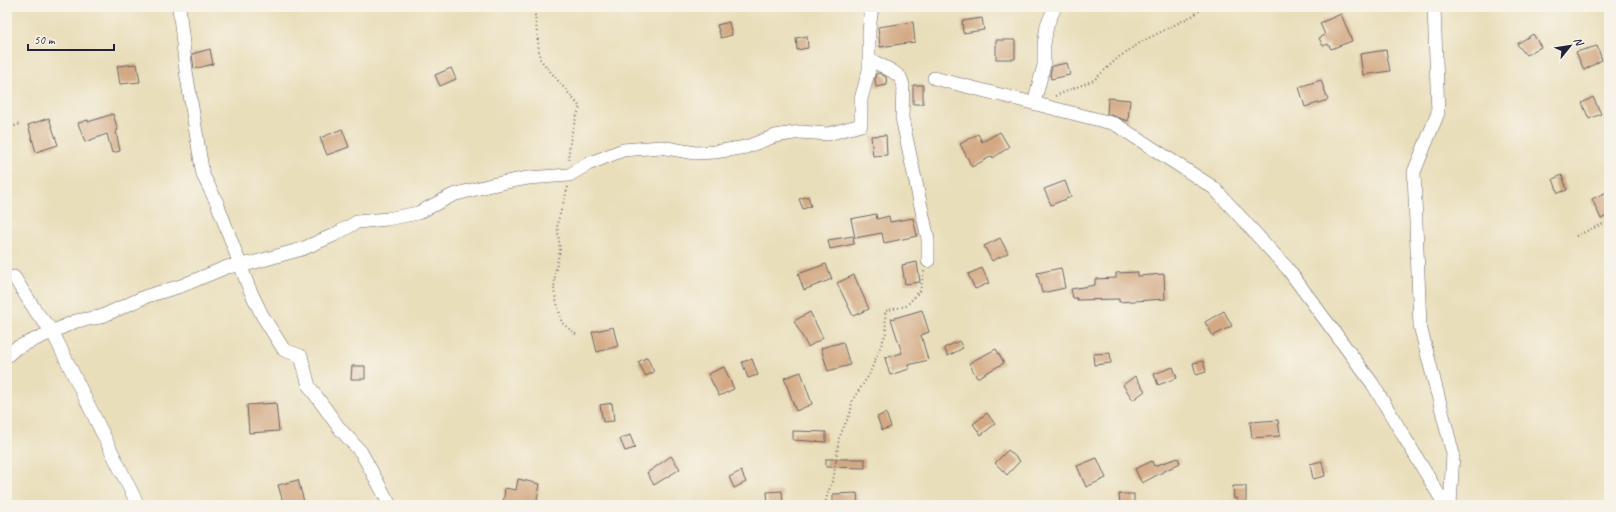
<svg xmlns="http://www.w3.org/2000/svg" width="1616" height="512" viewBox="0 0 1616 512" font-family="Caveat,sans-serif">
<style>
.building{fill:#d3a983}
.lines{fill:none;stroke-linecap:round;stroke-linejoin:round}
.minor-casing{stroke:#686467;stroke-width:14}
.path{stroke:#686467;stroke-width:2;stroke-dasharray:1 3;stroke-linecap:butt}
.minor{stroke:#fff;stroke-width:13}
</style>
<rect width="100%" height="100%" fill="#f7f3e8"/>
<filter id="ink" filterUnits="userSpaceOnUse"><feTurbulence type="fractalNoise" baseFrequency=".025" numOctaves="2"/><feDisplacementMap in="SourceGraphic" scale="8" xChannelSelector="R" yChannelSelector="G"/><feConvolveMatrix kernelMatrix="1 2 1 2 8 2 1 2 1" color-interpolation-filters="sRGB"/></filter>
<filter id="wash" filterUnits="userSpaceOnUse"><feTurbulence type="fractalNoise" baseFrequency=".012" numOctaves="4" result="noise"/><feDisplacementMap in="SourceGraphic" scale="16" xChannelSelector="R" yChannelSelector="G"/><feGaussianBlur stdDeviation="0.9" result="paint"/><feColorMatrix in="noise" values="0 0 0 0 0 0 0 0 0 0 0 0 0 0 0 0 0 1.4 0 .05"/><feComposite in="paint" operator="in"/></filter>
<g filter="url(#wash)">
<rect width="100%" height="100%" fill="#e9deba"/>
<g id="blocks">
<!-- building -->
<path class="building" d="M1341,14L1352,41L1331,49L1328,44L1323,46L1319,38L1325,35L1320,23Z
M982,18L984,30L963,33L962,21Z
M729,22L732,35L721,38L717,25Z
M913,22L915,42L880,47L878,27Z
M1533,34L1541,47L1526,55L1517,44Z
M807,36L808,48L797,50L796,38Z
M996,40H1015V59H996Z
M1597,46L1602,60L1584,70L1576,52Z
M210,49L213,64L194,69L192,54Z
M1386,50L1390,71L1363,75L1360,54Z
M1067,63L1070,75L1051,79L1050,74L1052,66Z
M137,64L140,82L120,84L117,66Z
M451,68L456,79L440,86L435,75Z
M879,73L886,77L887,85L876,87L875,80L876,74Z
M1321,80L1328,100L1305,107L1299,87Z
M913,85H923V104H913Z
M1593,97L1601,114L1589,119L1582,103Z
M1108,98L1130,100L1128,121L1107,114Z
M113,114L118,130L116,131L120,151L112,153L107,134L85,142L78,123L88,120V122Z
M49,118L58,145L36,152L28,125Z
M342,129L349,147L327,155L320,138Z
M1000,132L1009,147L993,158L992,156L972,167L960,144L978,134L982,142Z
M886,135L887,155L873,156L871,136Z
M1562,175L1567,190L1558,193L1553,179Z
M1065,181L1071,197L1051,205L1044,189Z
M1607,192L1609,198V215L1601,219L1592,199Z
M808,196L811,206L803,209L799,199Z
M876,214L877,219L889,216L890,222L913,218L917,236L884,243L882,233L855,238L851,219Z
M853,236L854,244L830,249L828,240Z
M1000,238L1008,253L992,261L984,246Z
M917,262L920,282L905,284L902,265Z
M826,264L832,279L804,290L798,274Z
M982,268L989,283L975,289L968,274Z
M1061,268L1065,288L1042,293L1037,273Z
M1138,272V276L1164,274L1165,299L1119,302V299L1077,300V298H1073L1071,289L1095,285V279L1116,278V273Z
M854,275L869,309L853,316L837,283Z
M922,310L929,332L921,335L928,360L908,365L909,369L890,375L885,358L902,353L891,319Z
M1224,311L1232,326L1213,336L1205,322Z
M810,312L823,338L808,347L794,321Z
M613,327L618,346L597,352L592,332Z
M959,341L963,348L948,356L944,348Z
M843,342L850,365L828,371L821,348Z
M996,349L1004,363L977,378L969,363Z
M1110,353L1111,363L1094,365L1093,354Z
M647,357L654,372L646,376L638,362Z
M752,359L758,375L748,378L742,362Z
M1203,361L1206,372L1196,375L1193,363Z
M352,366H365V379H351Z
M724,367L734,389L719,396L708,374Z
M1173,367L1177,378L1158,385L1154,374Z
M801,372L812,404L796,411L784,378Z
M1135,376L1145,391L1133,400L1123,385Z
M276,403L279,431L249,433L247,405Z
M612,403L614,421L603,422L600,405Z
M886,413L891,427L882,430L877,417Z
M987,413L995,424L981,435L973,424Z
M1278,420L1280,436L1252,438L1250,422Z
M793,431L826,432V442L793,440Z
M630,435L635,448L625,451L620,439Z
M1008,450L1020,461L1007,475L995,463Z
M671,456L680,469L654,485L647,473Z
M1097,458L1106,478L1086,487L1077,466Z
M1178,458L1180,463L1142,483L1135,469L1152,461L1154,466Z
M826,459H865V468L826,467Z
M1322,461L1325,476L1313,479L1310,464Z
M741,471L746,482L734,488L729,477Z
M518,479L540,484L536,505H503L505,488L516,490Z
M298,480L305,505H284L278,485Z
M1233,486H1246V505H1237V498L1234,499Z
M782,491L783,505H768L767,492Z
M857,493L858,505H833V494Z
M1119,494H1134V505H1120Z"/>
</g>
</g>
<g filter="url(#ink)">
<use href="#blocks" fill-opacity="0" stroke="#686467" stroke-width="1"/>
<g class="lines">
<!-- minor casing -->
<g class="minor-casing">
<path id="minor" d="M179,7L186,71L203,175L217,203L249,288L262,315L284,350L301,356L309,386L340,429L361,452L390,505
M1434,7L1438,113L1414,172L1420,326L1453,454L1450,505
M869,59L892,71L900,77L903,85L902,118L928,239V261
M934,78L1115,124L1214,188L1287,268L1372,383L1445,505
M1035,99L1044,65V45L1047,25L1055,7
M14,277L37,313L52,331L138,505
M7,356L16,348L76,321L100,317L147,296L181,286L227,267L252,263L302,249L334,235L357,222L387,219L418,213L453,195L491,185L528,178L569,175L588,164L623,150L661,147L695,153L715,152L746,147L775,136L800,132L828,134L861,125V99L869,70V30L872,7
M7,504V505"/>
</g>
<!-- path -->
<path class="path" d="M534,7L540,59L580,107C573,126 568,142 569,162
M854,7L859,11
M1055,96L1094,80L1119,57L1141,42L1194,15L1202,9V7
M7,129L20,124
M568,187L557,224L560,250L555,273L554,291L562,323L578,336
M1576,236L1609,221
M825,505L827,496L834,476L839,438L851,411L852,401L869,375L886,333L885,311L906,306L920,291L924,271"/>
<!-- minor -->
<use href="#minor" class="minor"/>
</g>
</g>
<!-- margin -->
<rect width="1616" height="512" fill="none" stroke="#f7f3e8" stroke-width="24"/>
<!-- north arrow -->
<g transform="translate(1570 46) rotate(60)" stroke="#f7f3e8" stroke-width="3" paint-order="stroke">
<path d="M0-3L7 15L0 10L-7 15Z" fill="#22223b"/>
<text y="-6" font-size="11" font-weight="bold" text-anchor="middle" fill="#22223b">N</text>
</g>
<!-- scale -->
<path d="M28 44v6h86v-6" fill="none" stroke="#22223b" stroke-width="2"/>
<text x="34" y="44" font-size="12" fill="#22223b" stroke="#f7f3e8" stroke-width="3" paint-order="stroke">50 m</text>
</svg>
